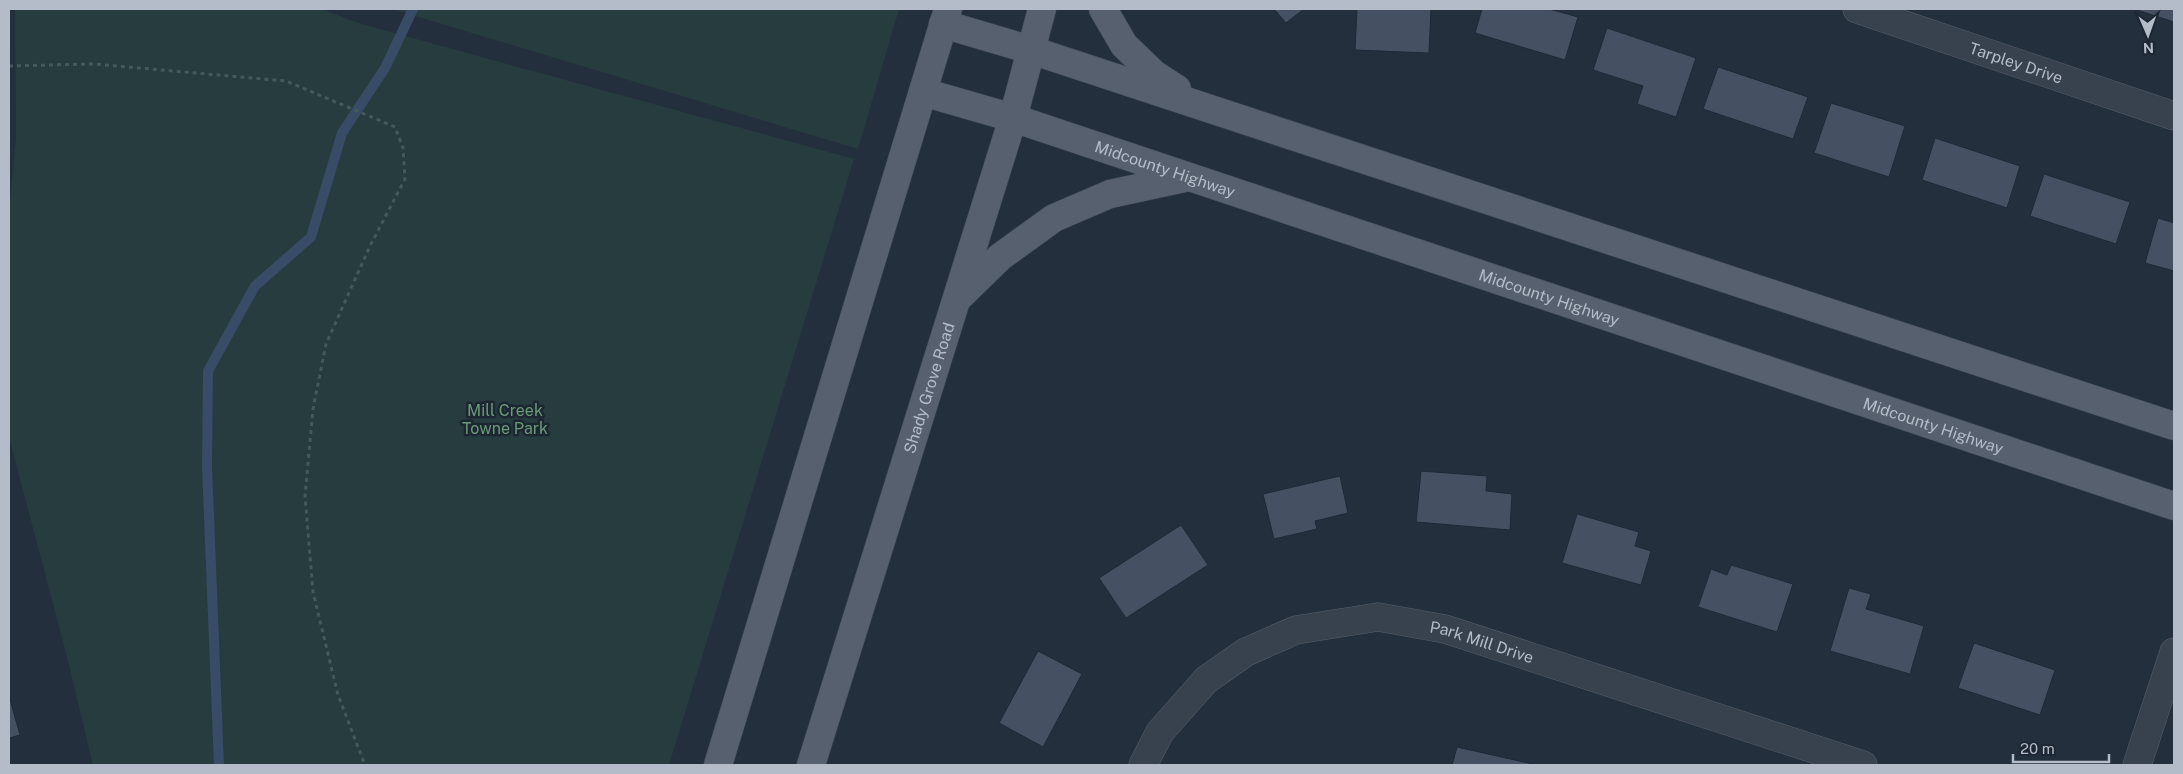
<svg xmlns="http://www.w3.org/2000/svg" width="2183" height="774" viewBox="0 0 2183 774" font-family="'Public Sans',sans-serif">
<style>
.green{fill:#263c3f}
.lines{fill:none;stroke-linecap:round;stroke-linejoin:round}
.stream{stroke:#394c67;stroke-width:10}
.building{fill:#455162;stroke:#1f2835}
.street-casing{stroke:#565f6c;stroke-width:29}
.primary-casing{stroke:#414a57;stroke-width:29}
.path{stroke:#44595c;stroke-width:3;stroke-dasharray:4 4;stroke-linecap:butt}
.street{stroke:#38414e;stroke-width:28}
.primary{stroke:#56606e;stroke-width:28}
.labels{text-anchor:middle;stroke-width:5;stroke-linejoin:round;paint-order:stroke}
.street-label{font-size:16px;fill:#b4bcc9;stroke:#1d2633}
.park-label{font-size:16px;fill:#6b9a76;stroke:#1d2633}
</style>
<rect width="100%" height="100%" fill="#242f3e"/>
<!-- green -->
<path class="green" d="M15,9H322L358,23L854,159L669,765H93L67,657L9,437V211L16,138Z
M392,9H899L858,149Z"/>
<g class="lines">
<!-- stream -->
<path class="stream" d="M219,765L207,467L208,371L255,286L311,237L342,133L385,68L413,9"/>
</g>
<!-- building -->
<path class="building" d="M1274,9H1304L1286,23Z
M1357,9H1431L1429,53L1355,50Z
M1482,9H1549L1578,17L1565,60L1475,33Z
M2134,9H2174V22Z
M1607,28L1696,58L1676,117L1637,104L1643,86L1593,70Z
M1718,67L1808,97L1793,139L1703,109Z
M1831,103L1905,126L1889,177L1814,153Z
M1935,138L2020,166L2007,208L1922,180Z
M2044,174L2130,202L2116,244L2030,216Z
M2158,218L2174,223V271L2145,263Z
M1421,471L1487,476L1486,491L1512,494L1510,530L1416,522Z
M1340,476L1348,513L1315,521L1317,529L1274,539L1263,494Z
M1577,514L1639,532L1635,546L1651,551L1641,585L1562,563Z
M1181,525L1208,565L1126,618L1099,578Z
M1731,565L1793,584L1777,632L1698,607L1711,569L1727,575Z
M1849,588L1871,594L1866,609L1924,626L1910,674L1830,651Z
M1974,643L2055,670L2040,715L1958,688Z
M1038,651L1082,674L1043,747L999,723Z
M9,696L20,735L9,738Z
M1457,747L1537,765H1452Z"/>
<g class="lines">
<!-- street casing -->
<g class="street-casing">
<g id="street">
<path id="s1" d="M1857,9L2174,116"/>
<path id="s2" d="M1143,765L1160,732L1206,680L1246,652L1296,630L1378,617L1445,629L1863,765"/>
<path d="M2137,765L2174,652"/>
</g>
</g>
<!-- primary casing -->
<g class="primary-casing">
<g id="primary">
<path d="M1103,9L1124,45L1154,74L1177,89"/>
<path d="M943,24L1031,50L2174,426"/>
<path id="s3" d="M923,92L1013,118L2174,506"/>
<path d="M958,298L1000,257L1054,218L1110,194L1189,177"/>
<path d="M718,765L948,9"/>
<path id="s4" d="M811,765L1013,118L1042,9"/>
</g>
</g>
<!-- path -->
<path class="path" d="M9,66L94,64L286,81L395,127L403,148L405,179L370,246L326,344L313,409L305,496L313,592L338,695L365,765"/>
<!-- street -->
<use href="#street" class="street"/>
<!-- primary -->
<use href="#primary" class="primary"/>
</g>
<g class="labels">
<!-- street labels -->
<g class="street-label">
<text dy="6" stroke="none"><textPath href="#s1" startOffset="168">Tarpley Drive</textPath></text>
<text dy="6" stroke="none"><textPath href="#s3" startOffset="254">Midcounty Highway</textPath></text>
<text dy="6" stroke="none"><textPath href="#s3" startOffset="659">Midcounty Highway</textPath></text>
<text dy="6" stroke="none"><textPath href="#s4" startOffset="395">Shady Grove Road</textPath></text>
<text dy="6" stroke="none"><textPath href="#s3" startOffset="1064">Midcounty Highway</textPath></text>
<text dy="6" stroke="none"><textPath href="#s2" startOffset="400">Park Mill Drive</textPath></text>
</g>
<!-- park labels -->
<g class="park-label">
<text x="505" y="416">Mill Creek<tspan x="505" dy="18">Towne Park</tspan></text>
</g>
</g>
<!-- border -->
<rect width="2183" height="774" fill="none" stroke="#b4bcc9" stroke-width="20"/>
<!-- north arrow -->
<g transform="translate(2148 35) rotate(178)" stroke="#1d2633" stroke-width="4" paint-order="stroke">
<path d="M0-4L9 19L0 12L-9 19Z" fill="#b4bcc9"/>
<text y="-8" font-size="14" font-weight="bold" text-anchor="middle" fill="#b4bcc9">N</text>
</g>
<!-- scale -->
<path d="M2013 754v8h96v-8" fill="none" stroke="#b4bcc9" stroke-width="2.5"/>
<text x="2020" y="754" font-size="15" fill="#b4bcc9" stroke="#1d2633" stroke-width="4" paint-order="stroke">20 m</text>
</svg>
